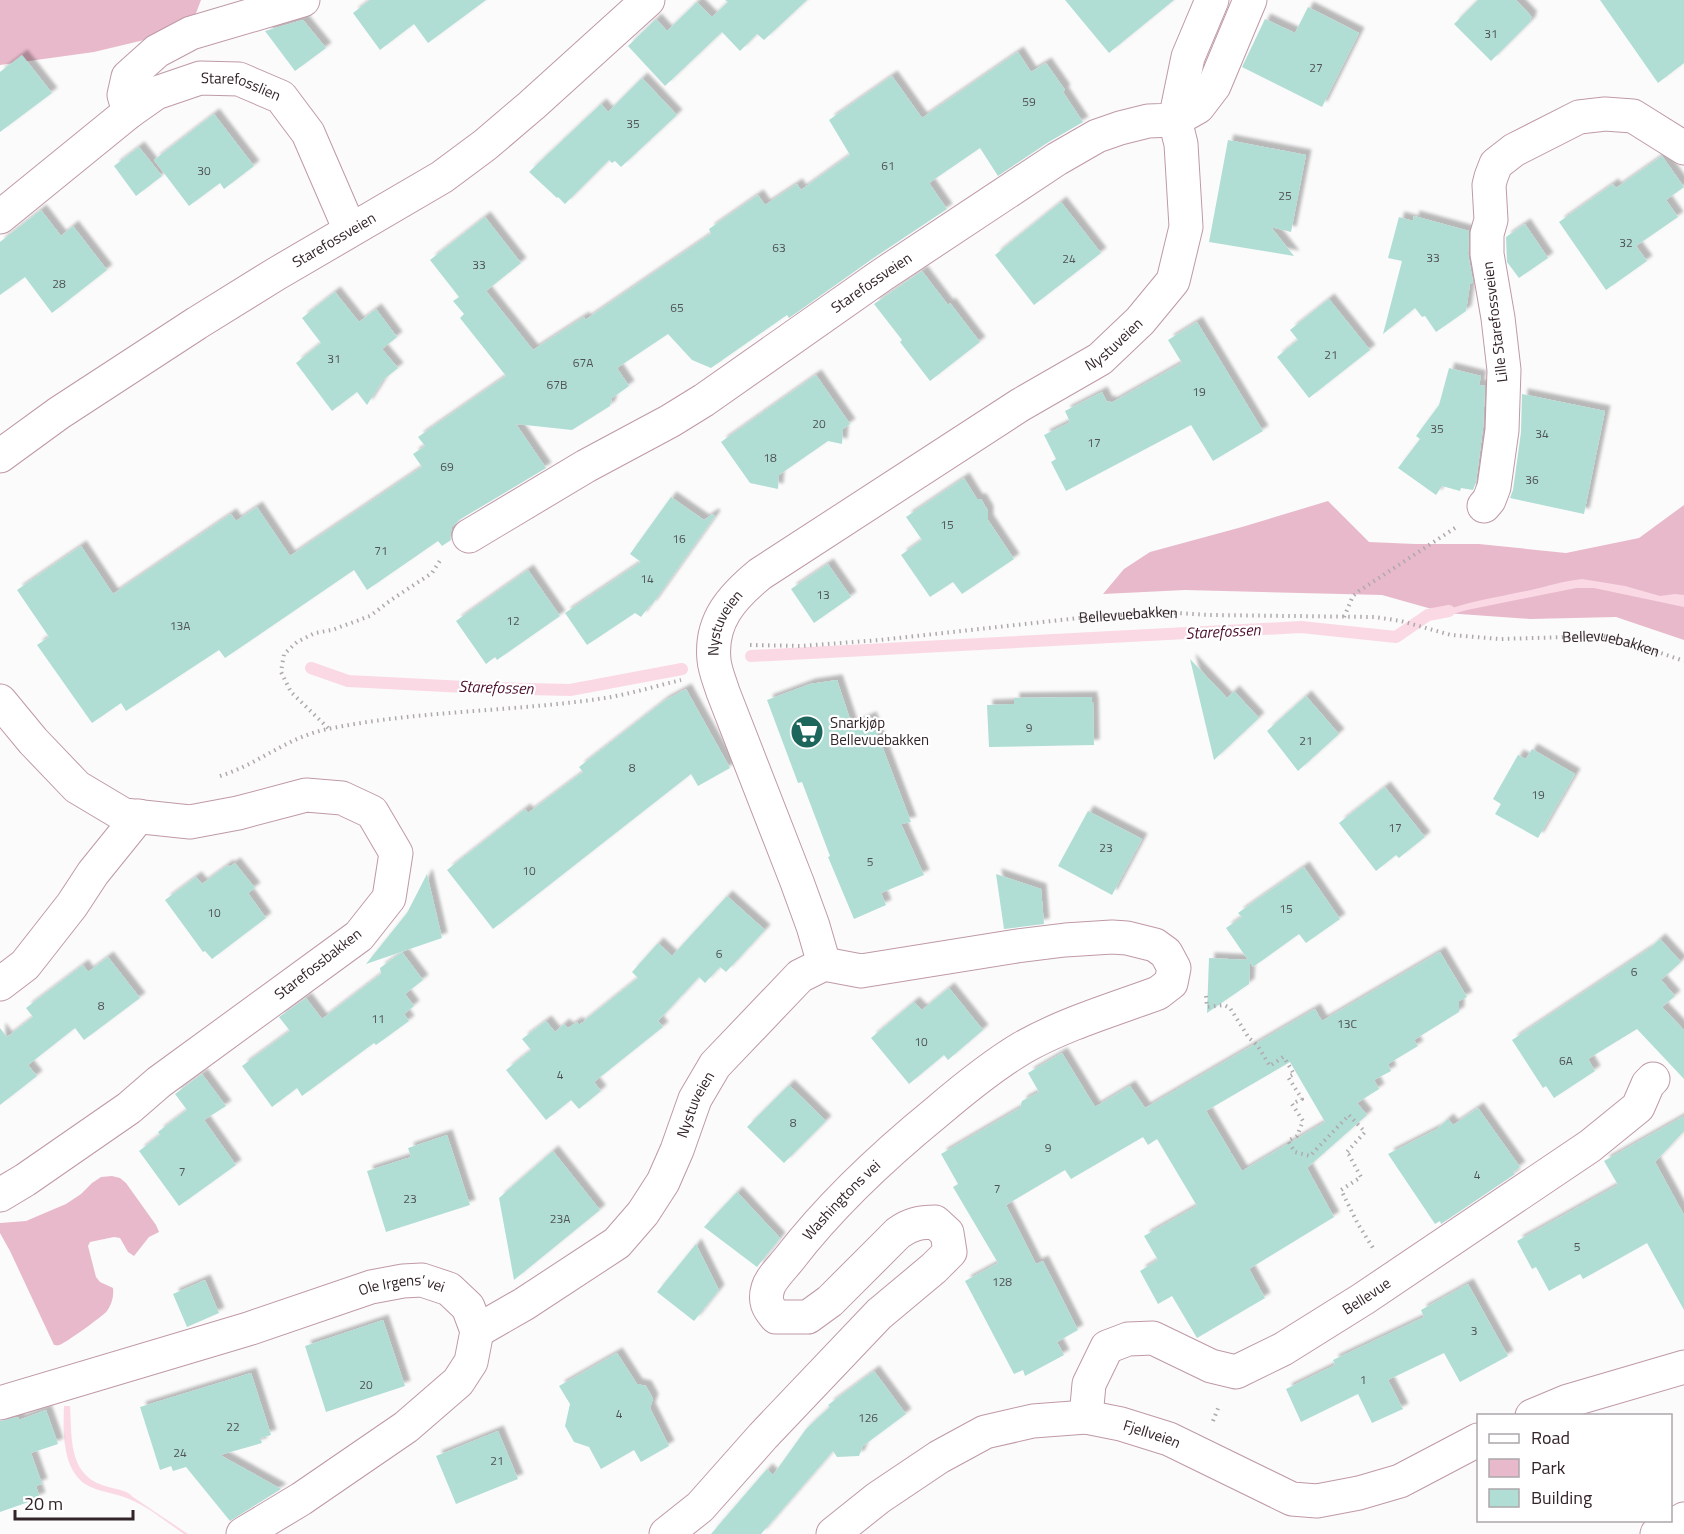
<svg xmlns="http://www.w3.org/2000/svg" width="1684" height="1534" viewBox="0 0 1684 1534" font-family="'Titillium Web',sans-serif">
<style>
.green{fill:#e8b9ca}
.water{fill:#fad9e5}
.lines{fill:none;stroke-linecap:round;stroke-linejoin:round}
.stream{stroke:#fad9e5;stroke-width:12}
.building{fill:#b0ded5;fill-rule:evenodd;filter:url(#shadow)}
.minor-casing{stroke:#bf99a7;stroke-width:35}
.path{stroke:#afa9ab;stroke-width:4;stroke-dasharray:1.5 4.5;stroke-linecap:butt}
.minor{stroke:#fff;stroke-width:33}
.labels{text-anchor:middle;stroke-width:4.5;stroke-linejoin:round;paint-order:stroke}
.number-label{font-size:12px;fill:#525255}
.street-label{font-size:15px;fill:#33242a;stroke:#fff}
.poi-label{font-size:15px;fill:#33242a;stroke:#fff;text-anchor:start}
.water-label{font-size:16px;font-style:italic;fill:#4d112f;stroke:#fff}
</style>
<defs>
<filter id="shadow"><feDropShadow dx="5.5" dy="-5.5" stdDeviation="1.5" flood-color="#0004"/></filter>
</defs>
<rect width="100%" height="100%" fill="#fbfbfb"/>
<!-- green -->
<path class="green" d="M0,0H201L190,29L94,52L0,65Z
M1328,501L1369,542L1415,544H1479L1566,553L1639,538L1684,505V640L1616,617L1530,619L1446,613L1382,595L1185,590L1103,594L1124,569L1150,552L1242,527Z
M112,1176L120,1178L126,1183L156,1225L159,1232L149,1237L134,1256L128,1252L120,1238L114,1237L90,1242L88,1246L96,1277L100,1282L113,1288C114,1296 112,1304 107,1311C103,1316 63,1345 59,1345C57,1346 55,1345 54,1345L10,1251L0,1233V1223L26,1221L66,1204L81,1194L92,1183L101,1177Z"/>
<!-- water -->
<path class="water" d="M1582,579L1625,586L1660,596L1675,594L1684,595V607L1594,588H1576L1467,610L1438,618L1434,614C1466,602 1499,597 1531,590C1548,586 1564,581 1582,579Z
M64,1406H70C72,1436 68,1473 102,1485C112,1489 126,1489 133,1497L188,1534H184C166,1522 149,1507 129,1499C116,1493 98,1492 85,1484C62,1468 63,1431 64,1406Z"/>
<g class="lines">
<!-- stream -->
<path class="stream" d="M751,656L1301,627L1396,637L1428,615L1449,611
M311,668L348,681L484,688L570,690L682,669"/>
</g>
<!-- building -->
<path class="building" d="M370,0H486L428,43L414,24L380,50L353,13Z
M725,0H807L764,40L757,34L740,51L722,32L665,86L628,46L656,19L667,31L697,2L712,17L728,2Z
M1065,0H1174L1109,53Z
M1478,0H1516L1532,17L1530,19L1531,21L1491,61L1454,24Z
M1600,0H1684V63L1658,83Z
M1308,7L1359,33L1322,107L1242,67L1265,19L1295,33Z
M303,20L326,48L295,71L265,31Z
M1018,52L1031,72L1046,63L1065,90L1063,92L1083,122L1047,143L998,176L980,148L929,183L947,209L872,259L789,318L787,315L711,368L692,360L668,334L617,368L629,386L612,398L610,406L572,430L516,424L546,468L459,520L452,527L450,536L451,540L442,546L438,541L367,590L354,570L225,658L219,650L126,711L121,703L92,723L37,645L49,637L17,590L81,546L113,594L231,514L236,521L257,507L290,556L422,467L413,454L425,446L418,437L506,376L460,318L464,314L453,301L459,297L430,260L485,217L521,263L486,291L533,350L584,317L585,320L711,234L709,229L758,195L765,205L797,184L801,190L850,155L829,120L892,76L922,118Z
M22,55L52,93L0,132V72Z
M642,78L677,115L621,167L615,161L612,163L609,160L565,204L558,197L557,198L529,172L601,104L608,112Z
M214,114L254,166L224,189L220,183L189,206L154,160Z
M1228,140L1306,155L1291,232L1271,227L1294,256L1209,242Z
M139,147L162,176L136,196L114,166Z
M1662,156L1684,187L1666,200L1678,217L1636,246L1647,261L1606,290L1559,222L1613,184L1616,188Z
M1061,202L1101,253L1034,305L995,255Z
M41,210L61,236L73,226L107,270L52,313L25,277L0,295V242Z
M1414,216L1469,231L1468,254L1473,282L1470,284L1466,311L1436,332L1425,316L1422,317L1415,308L1383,334L1402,261L1388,258L1399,217L1413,221Z
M1525,224L1548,258L1519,278L1507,262L1506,237Z
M922,271L948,305L950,303L980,342L930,381L900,342L902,340L874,304Z
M335,292L359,322L376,309L397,337L382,349L398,368L383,380L367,405L357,392L332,411L296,363L321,343L302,318Z
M1329,299L1370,350L1309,398L1277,357L1298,340L1290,330Z
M1197,322L1263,431L1213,461L1191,425L1066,491L1051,462L1056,459L1044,435L1070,422L1065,411L1102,392L1107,402L1110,401L1111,403L1182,363L1168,340Z
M1449,368L1481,376L1479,385L1485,386L1483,428L1476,482L1473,490L1461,488L1460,491L1442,486L1436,495L1398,468L1420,439L1416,436L1439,405Z
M816,375L850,424L843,429L842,444L828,441L779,475L778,489L750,483L721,442Z
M1522,394L1605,411L1584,514L1510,498L1513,490L1521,432Z
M964,478L977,499H981L988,511V520L1014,559L962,594L953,582L930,597L901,555L922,540L906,517Z
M671,497L704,520L713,514L715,516L651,606L650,605L641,617L635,613L587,645L565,613L641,562L630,554Z
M828,564L851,597L814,623L791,589Z
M528,570L560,616L497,660L495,657L486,664L456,621Z
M1190,659L1227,698L1234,691L1259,718L1214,760Z
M837,680L852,725L871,717L911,822L901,824L924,875L881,893L886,905L854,919L828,857L830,856L802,782L798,783L767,700L810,684Z
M686,689L730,768L698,786L691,774L493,929L447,870L525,809L528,813L583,772L579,767L664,701Z
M1306,696L1339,734L1298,771L1267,731Z
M1092,697V702H1093L1094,745L989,747L987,705L1014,704V698Z
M1532,749L1575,774L1538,838L1495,814L1501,804L1493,799L1518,755L1526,759Z
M1385,787L1425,837L1399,858L1396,855L1376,871L1339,823Z
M1088,811L1142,839L1112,895L1058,866Z
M235,863L255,888L248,893L266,918L212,959L205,951L203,952L165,900L196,877L202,884L228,865L229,867Z
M1304,867L1340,919L1306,943L1299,934L1253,967L1250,962L1249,984L1207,1013L1209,958L1248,960L1226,928L1242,917L1238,913Z
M427,874L442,938L366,964L407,913Z
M996,874L1041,889L1044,924L1004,929Z
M727,896L765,930L726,972L720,967L705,983L699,977L658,1021L663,1027L594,1082L601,1091L579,1109L571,1100L546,1120L506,1070L531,1050L522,1039L546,1021L555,1032L564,1024L568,1028L577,1022L579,1025L638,978L632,972L658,943L672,956Z
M1660,939L1681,962L1661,980L1675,996L1662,1007L1684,1030V1079L1637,1029L1588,1059L1595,1071L1554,1098L1546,1086L1543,1088L1512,1040L1649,949Z
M402,952L423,980L405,994L414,1006L404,1014L409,1021L376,1045L374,1043L302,1096L297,1088L272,1107L242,1066L290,1031L279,1017L306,998L322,1019L381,974L380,968Z
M1440,952L1467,997L1459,1001V1012L1414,1040L1418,1046L1388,1064L1391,1071L1374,1080L1379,1089L1357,1103L1367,1115L1307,1168L1334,1217L1249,1269L1265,1298L1197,1338L1172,1296L1158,1304L1140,1271L1158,1260L1144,1236L1197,1206L1157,1139L1148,1145L1143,1137L1071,1179L1065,1170L1006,1205L1036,1264L1043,1261L1078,1330L1057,1342L1064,1355L1025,1376L1023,1370L1014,1374L965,1281L998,1263L953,1187L958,1184L941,1154L1020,1108L1022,1101L1039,1092L1028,1073L1062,1053L1095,1107L1130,1086L1145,1108L1315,1009L1322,1021ZM1290,1062L1325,1122L1242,1171L1206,1111Z
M108,957L140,998L84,1040L75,1028L28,1065L37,1076L0,1105V1028L7,1037L33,1017L26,1008L83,965L88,972Z
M949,988L983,1030L948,1060L944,1055L909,1084L871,1038L914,1002L922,1010Z
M202,1074L226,1106L204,1120L236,1165L179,1206L139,1151L160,1135L158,1132L187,1110L175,1094Z
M789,1085L826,1121L784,1163L747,1127Z
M1478,1108L1520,1167L1513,1172L1515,1174L1441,1224L1440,1221L1435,1224L1388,1154L1437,1129L1448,1119L1453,1125Z
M1684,1116V1131L1655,1162L1684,1215V1310L1647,1243L1583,1279L1580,1274L1549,1291L1536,1267L1532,1269L1517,1241L1618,1185L1604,1161Z
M447,1135L470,1205L386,1232L367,1171L411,1157L408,1148Z
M553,1151L600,1210L514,1280L499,1198Z
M737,1192L780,1238L757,1267L704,1227Z
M696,1244L719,1290L694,1321L657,1292Z
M205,1280L219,1313L187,1327L173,1294Z
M1468,1284L1508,1356L1460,1382L1444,1353L1388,1380L1403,1409L1372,1423L1358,1394L1301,1422L1286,1389L1335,1365L1333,1360L1424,1317L1421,1310Z
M383,1320L405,1386L326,1412L305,1346Z
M617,1353L637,1384L646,1386L653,1399L650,1408L669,1446L641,1462L634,1450L601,1469L589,1447L574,1442L565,1426L570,1404L559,1386Z
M874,1371L906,1414L863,1446L859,1456L837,1457L833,1451L761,1534H711L767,1469L773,1475L806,1429L830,1407L828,1405Z
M251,1373L271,1435L260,1438L262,1443L220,1455L281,1489L230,1521L186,1467L173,1471L171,1466L160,1470L140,1407Z
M46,1410L58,1444L31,1453L42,1484L36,1486L40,1498L0,1512V1421L18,1417L19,1420Z
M498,1431L518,1479L456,1504L436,1456Z"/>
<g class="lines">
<!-- minor casing -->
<g class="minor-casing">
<g id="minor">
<path d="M129,112L124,95L128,77L157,51L191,33L303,0"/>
<path id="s2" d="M0,217L129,112L156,93L200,78L239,79L281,97L308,133L350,230"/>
<path id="s3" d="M0,456L59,413L197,323L276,274L442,177L485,145L532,105L648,0"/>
<path d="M1484,506L1489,500L1494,487L1502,430L1504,370L1498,318L1487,254V234L1491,220L1489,185L1491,177L1496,164L1514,150L1579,117L1605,114L1633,116L1684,148"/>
<path id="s4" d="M469,536L586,466L670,421L704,400L882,275L1057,159L1097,136L1120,128L1148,121L1175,120L1188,57L1212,0"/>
<path d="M0,701L33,741L77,787L124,815L190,822L238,813L306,795L342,798L372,812L396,853L389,898L359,936L159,1082L129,1108L25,1180L0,1195"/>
<path id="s5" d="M824,964L813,926L797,882L723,692C720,682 715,671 714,660C710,621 732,597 760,574L1020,405L1100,359L1140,321L1173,281L1186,227L1181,144L1175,120L1198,107L1214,86L1250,0"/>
<path d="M0,984L25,965L72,905L93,873L139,816"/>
<path id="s6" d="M477,1331L524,1304L617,1243L643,1213L663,1182L677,1150L695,1099L715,1065L800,976L824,964"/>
<path id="s7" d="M0,1403L248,1329L371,1287L403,1281L422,1280L449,1289L468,1307L477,1331L471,1362L458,1382L406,1427L301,1499L243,1534"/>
<path d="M1532,1416L1568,1401L1684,1367"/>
<path id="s8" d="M1086,1417L1089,1384L1107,1347L1128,1339L1153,1338L1211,1366L1236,1372L1283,1349L1363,1299L1590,1146L1638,1107L1648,1084L1653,1079"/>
<path id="s9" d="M666,1534L700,1507L763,1436L879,1314L934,1268L950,1252L947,1233L935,1222C921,1222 910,1224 898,1233L830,1301L808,1317H776C768,1308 764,1301 768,1288C771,1278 782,1268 789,1259C832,1203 884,1155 938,1111C965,1088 992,1066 1022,1048C1064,1024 1112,1010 1158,993L1171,983L1174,968L1166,953L1155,945L1127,938L1112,937L1065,940L1017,946L861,971L824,964"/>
<path id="s10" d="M833,1534L878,1498L939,1457L985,1432L1033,1421L1086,1417L1121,1424L1169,1439L1292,1499L1317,1501L1359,1493L1400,1481L1478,1440"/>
<path d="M1657,1534L1684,1519"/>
</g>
</g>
<!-- path -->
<g class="path">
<path d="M1344,617L1353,596L1359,591L1455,528"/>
<path id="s1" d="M750,645L801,646L880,640L1079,618L1159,612L1210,615L1375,617L1401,621L1451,635L1500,639L1603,636L1632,643L1684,661"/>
<path d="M328,728L291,692L281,672L284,654L297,642L315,633L332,630L370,616L391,600L432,573L441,559"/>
<path d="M220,776C259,764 287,737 328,729C419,710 513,712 605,698C630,694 656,686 681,680"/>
<path d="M1206,996L1207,1007L1224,1005L1230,1008L1249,1038L1257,1045L1270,1066L1283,1057L1285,1059L1294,1074L1288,1077L1302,1099L1292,1104L1303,1121L1297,1136L1288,1141L1295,1152L1310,1156L1349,1115L1365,1132L1346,1153L1349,1155L1361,1177L1341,1190L1358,1224L1373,1248"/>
<path d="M1213,1421L1219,1406"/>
</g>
<!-- minor -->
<use href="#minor" class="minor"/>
</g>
<!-- icons -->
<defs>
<g id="supermarket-disc" transform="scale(1.725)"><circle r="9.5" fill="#1d665c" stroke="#fff"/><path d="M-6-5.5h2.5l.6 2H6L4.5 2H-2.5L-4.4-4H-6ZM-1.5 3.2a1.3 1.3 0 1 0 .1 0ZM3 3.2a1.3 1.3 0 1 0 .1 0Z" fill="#fff"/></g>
</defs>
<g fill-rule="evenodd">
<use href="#supermarket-disc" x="807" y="732"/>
</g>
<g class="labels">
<!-- number labels -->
<g class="number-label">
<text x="1491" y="38">31</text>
<text x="1316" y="72">27</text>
<text x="1029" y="106">59</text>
<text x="633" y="128">35</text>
<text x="888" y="170">61</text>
<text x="204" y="175">30</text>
<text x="1285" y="200">25</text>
<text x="1626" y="247">32</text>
<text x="779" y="252">63</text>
<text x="1433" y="262">33</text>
<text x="1069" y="263">24</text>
<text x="479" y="269">33</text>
<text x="59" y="288">28</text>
<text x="677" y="312">65</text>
<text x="1331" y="359">21</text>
<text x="334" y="363">31</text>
<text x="583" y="367">67A</text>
<text x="557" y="389">67B</text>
<text x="1199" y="396">19</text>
<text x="819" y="428">20</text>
<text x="1437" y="433">35</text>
<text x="1542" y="438">34</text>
<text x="1094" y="447">17</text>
<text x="770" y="462">18</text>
<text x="447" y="471">69</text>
<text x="1532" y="484">36</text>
<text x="947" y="529">15</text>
<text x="679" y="543">16</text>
<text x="381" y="555">71</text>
<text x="647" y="583">14</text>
<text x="823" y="599">13</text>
<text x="513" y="625">12</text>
<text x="180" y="630">13A</text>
<text x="1029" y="732">9</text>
<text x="1306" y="745">21</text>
<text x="632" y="772">8</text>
<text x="1538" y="799">19</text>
<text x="1395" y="832">17</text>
<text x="1106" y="852">23</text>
<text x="870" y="866">5</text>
<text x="529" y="875">10</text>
<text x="1286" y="913">15</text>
<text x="214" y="917">10</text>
<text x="719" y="958">6</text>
<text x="1634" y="976">6</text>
<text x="101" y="1010">8</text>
<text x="378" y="1023">11</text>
<text x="1347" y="1028">13C</text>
<text x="921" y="1046">10</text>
<text x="1566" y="1065">6A</text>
<text x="560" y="1079">4</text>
<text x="793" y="1127">8</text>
<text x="1048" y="1152">9</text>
<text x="182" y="1176">7</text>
<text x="1477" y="1179">4</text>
<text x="997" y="1193">7</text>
<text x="410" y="1203">23</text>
<text x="560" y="1223">23A</text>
<text x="1577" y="1251">5</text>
<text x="1002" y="1286">128</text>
<text x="1474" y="1335">3</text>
<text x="1363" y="1384">1</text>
<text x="366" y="1389">20</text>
<text x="619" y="1418">4</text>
<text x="868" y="1422">126</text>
<text x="233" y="1431">22</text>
<text x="180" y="1457">24</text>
<text x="497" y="1465">21</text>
</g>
<!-- street labels -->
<g class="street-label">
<text dy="5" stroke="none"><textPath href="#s2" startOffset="288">Starefosslien</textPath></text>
<text dy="5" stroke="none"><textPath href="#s3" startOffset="398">Starefossveien</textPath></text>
<text dy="5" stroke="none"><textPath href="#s4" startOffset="476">Starefossveien</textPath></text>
<text transform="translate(1495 322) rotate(-97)" y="5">Lille Starefossveien</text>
<text dy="5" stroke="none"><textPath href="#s5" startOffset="848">Nystuveien</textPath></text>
<text dy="5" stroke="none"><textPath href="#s1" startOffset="380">Bellevuebakken</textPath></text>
<text dy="5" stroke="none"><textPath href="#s5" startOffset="363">Nystuveien</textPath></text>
<text dy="5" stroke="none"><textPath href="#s1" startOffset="866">Bellevuebakken</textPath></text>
<text transform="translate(318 964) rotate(-38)" y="5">Starefossbakken</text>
<text dy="5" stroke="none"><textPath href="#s6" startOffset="326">Nystuveien</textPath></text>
<text dy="5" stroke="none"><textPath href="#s9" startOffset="778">Washingtons vei</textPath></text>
<text dy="5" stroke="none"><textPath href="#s7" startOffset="420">Ole Irgens' vei</textPath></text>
<text dy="5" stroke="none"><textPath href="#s8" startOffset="363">Bellevue</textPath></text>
<text dy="5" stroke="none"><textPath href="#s10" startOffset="354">Fjellveien</textPath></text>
</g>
<!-- poi labels -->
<g class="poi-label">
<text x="830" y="728">Snarkjøp<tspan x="830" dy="17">Bellevuebakken</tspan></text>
</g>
<!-- water labels -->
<g class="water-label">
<text transform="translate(1223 631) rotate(-3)" y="6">Starefossen</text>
<text transform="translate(496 687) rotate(2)" y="6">Starefossen</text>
</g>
</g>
<!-- legend -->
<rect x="1477" y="1414" width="195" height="108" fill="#ffffff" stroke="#ada7aa" stroke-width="1.5"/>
<rect x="1489" y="1434" width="30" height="9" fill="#ffffff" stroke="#ada7aa" stroke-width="1.5"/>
<text x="1531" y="1444" font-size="18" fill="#33242a">Road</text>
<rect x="1489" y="1459" width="30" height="18" fill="#e8b9ca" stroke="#ada7aa" stroke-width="1.5"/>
<text x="1531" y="1474" font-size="18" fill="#33242a">Park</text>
<rect x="1489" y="1489" width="30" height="18" fill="#b0ded5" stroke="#ada7aa" stroke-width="1.5"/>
<text x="1531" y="1504" font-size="18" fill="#33242a">Building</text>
<!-- scale -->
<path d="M15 1510v9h118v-9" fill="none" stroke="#33242a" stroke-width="3"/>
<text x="24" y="1510" font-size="18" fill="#33242a" stroke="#ffffff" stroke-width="4.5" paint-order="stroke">20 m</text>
</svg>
